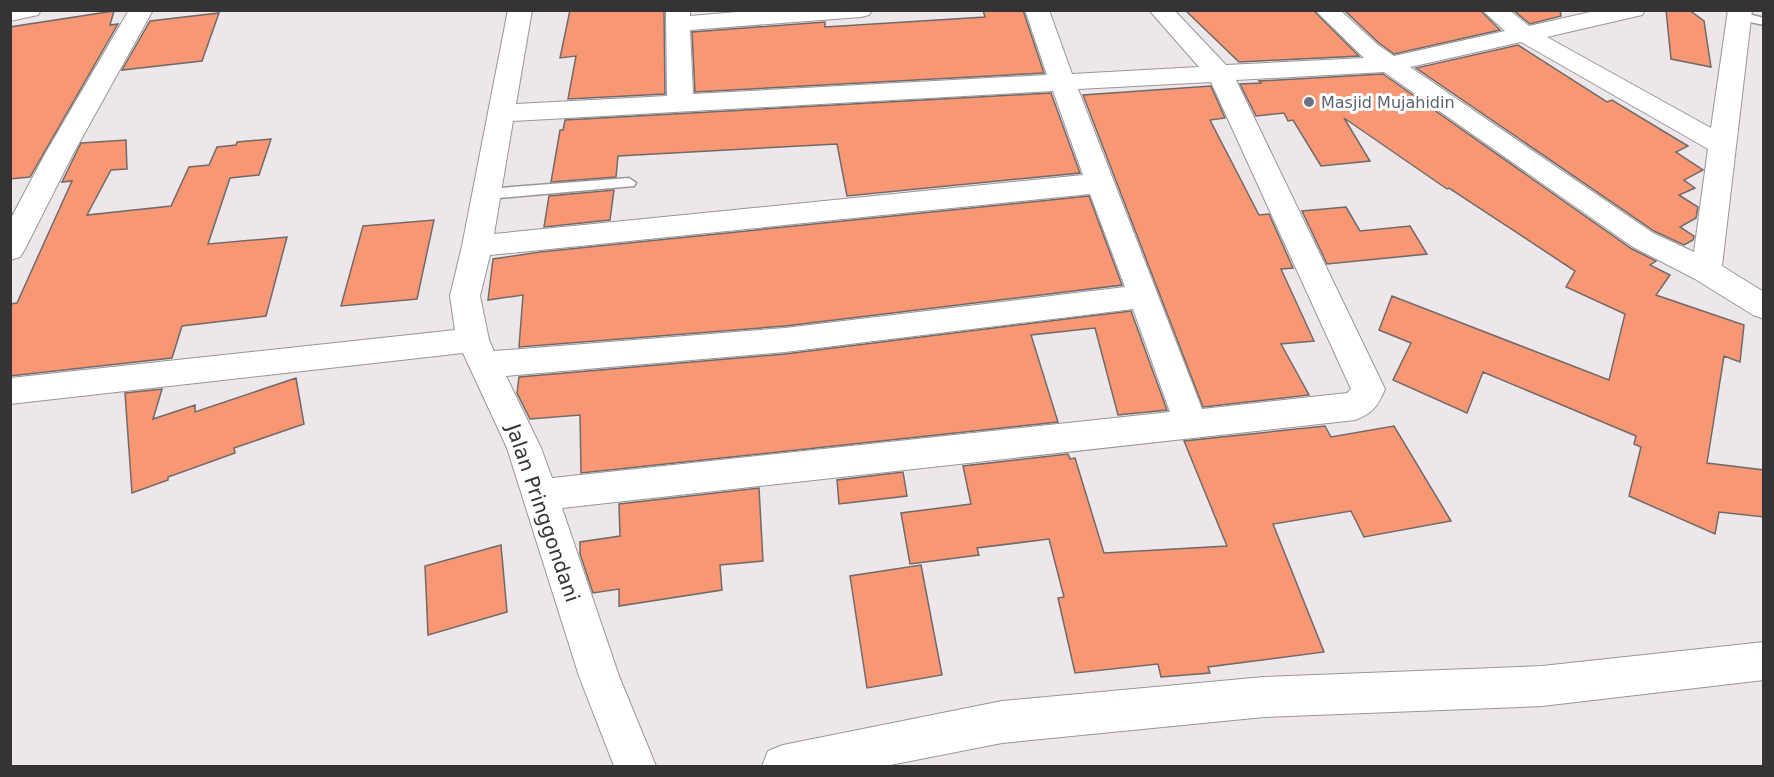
<svg xmlns="http://www.w3.org/2000/svg" width="1774" height="777" viewBox="0 0 1774 777" font-family="'DejaVu Sans',sans-serif">
<style>
.building{fill:#f79773;stroke:#716a68;stroke-width:1.5}
.lines{fill:none;stroke-linecap:round;stroke-linejoin:round}
.service-casing{stroke:#9a9599;stroke-width:3}
.minor-casing{stroke:#9a9599;stroke-width:2}
.service{fill:#fff;fill-rule:evenodd}
.minor{fill:#fff;fill-rule:evenodd}
.worship-dot{fill:#6b7280;stroke:#fff;stroke-width:2}
.labels{text-anchor:middle;stroke-width:6;stroke-linejoin:round;paint-order:stroke}
.far-worship-label{font-size:16px;fill:#5b616d;stroke:#fff;text-anchor:start}
.street-label{font-size:20px;fill:#353335;stroke:#fff}
</style>
<rect width="100%" height="100%" fill="#ede7ec"/>
<!-- building -->
<path class="building" d="M570,10H664L665,94L568,99L576,56L560,58Z
M983,10H1023L1044,73L695,92L692,32L825,22V27L985,17Z
M1185,10H1313L1359,56L1239,62Z
M1344,10H1480L1500,30L1394,54L1379,43Z
M1513,10H1560L1561,16L1530,24Z
M1666,10H1689L1704,21L1711,67L1671,59Z
M114,11L110,25L118,24L30,177L10,179V27Z
M219,13L202,61L122,70L150,21Z
M1518,45L1607,102L1612,100L1688,146L1676,152L1703,170L1684,180L1695,188L1679,195L1698,207L1696,218L1680,227L1694,236L1693,240L1684,245L1654,231L1416,68Z
M1383,74L1632,249L1656,261L1650,265L1670,275L1656,295L1744,325L1740,362L1724,356L1707,463L1764,470V517L1719,512L1715,534L1629,496L1641,447L1634,444L1636,436L1483,372L1467,413L1393,380L1411,343L1379,330L1392,296L1609,380L1625,314L1566,287L1575,271L1449,188L1447,189L1344,118L1370,161L1321,166L1293,120L1288,121L1284,113L1256,116L1240,84L1261,83L1259,81Z
M1211,86L1225,118L1210,120L1259,215L1269,214L1293,268L1281,269L1314,341L1281,344L1309,395L1203,407L1083,95Z
M1051,93L1080,173L847,196L837,144L618,156L616,177L551,182L560,130H563L565,120Z
M271,139L259,175L230,178L208,244L287,237L266,316L182,326L172,358L10,376V304L17,303L72,181L62,182L81,143L126,140L127,169L111,170L87,215L171,206L189,167L209,165L217,147L236,145L237,142Z
M614,190L610,220L544,227L549,196Z
M1089,196L1122,285L785,326L519,347L523,295L488,300L493,259L540,252Z
M1346,207L1360,231L1410,226L1427,254L1327,264L1302,211Z
M434,220L417,299L341,306L363,226Z
M1131,311L1167,410L1118,415L1095,328L1031,335L1058,422L581,473L580,415L530,419L517,393L519,377L785,354Z
M296,378L304,424L234,448L235,453L168,477V480L132,493L125,393L162,389L153,419L195,405V412Z
M1325,426L1331,437L1394,426L1451,521L1364,537L1351,511L1273,524L1324,652L1208,667L1210,673L1161,677L1158,664L1075,673L1058,598L1064,597L1049,539L977,548L979,555L910,564L901,513L971,504L963,466L1068,454L1070,459L1075,458L1104,553L1227,546L1184,441Z
M903,472L907,496L839,504L837,480Z
M759,488L763,561L720,565L722,590L619,606V589L593,593L580,554V542L620,536L619,504Z
M501,545L507,612L428,635L425,566Z
M921,565L942,675L867,688L850,576Z"/>
<g class="lines">
<!-- service casing -->
<g class="service-casing">
<path id="service" d="M1740,12L1764,18V25L1736,19L1734,16Z
M629,178L636,183L634,186L487,199L480,194L487,189Z"/>
</g>
<!-- minor casing -->
<g class="minor-casing">
<path id="minor" d="M10,10H41L38,15L10,21Z
M129,10H153L73,154L25,249L20,257L10,260V220L45,154Z
M508,10H532L516,104L667,96L666,10H690V16L761,10H872L869,15L861,17L690,30L693,94L1047,75L1025,10H1049L1072,74L1199,67L1149,10H1174L1226,65L1364,58L1315,10H1340L1378,45L1394,56L1505,31L1482,10H1509L1529,26L1599,10H1645L1642,15L1547,37L1711,128L1728,10H1752L1722,266L1764,292V319L1753,315L1695,279L1633,247L1384,72L1236,80L1385,389C1378,406 1372,414 1355,420L562,508L619,676L656,766H614L579,676L507,448L463,353L10,404V378L455,330L450,296L462,246ZM1521,42L1708,149L1694,252L1653,233L1410,67ZM1211,82L1351,389L1347,393L1202,409L1078,89ZM1053,91L1083,175L494,234L513,121ZM1090,194L1125,287L785,328L494,351L489,340L480,296L490,255ZM1133,309L1170,412L552,478L541,448L506,376L785,352Z
M1764,642V680L1542,706L1264,717L1002,743L885,766H762L768,751L783,745L1002,701L1264,677L1542,666Z"/>
</g>
<!-- service -->
<use href="#service" class="service"/>
<!-- minor -->
<use href="#minor" class="minor"/>
</g>
<!-- markers -->
<circle class="worship-dot" cx="1309" cy="102" r="6"/>
<g class="labels">
<!-- far-worship labels -->
<g class="far-worship-label">
<text x="1321" y="108">Masjid Mujahidin</text>
</g>
<!-- street labels -->
<g class="street-label">
<text transform="translate(543 513) rotate(71)" y="7">Jalan Pringgondani</text>
</g>
</g>
<!-- border -->
<rect width="1774" height="777" fill="none" stroke="#353335" stroke-width="24"/>
</svg>
